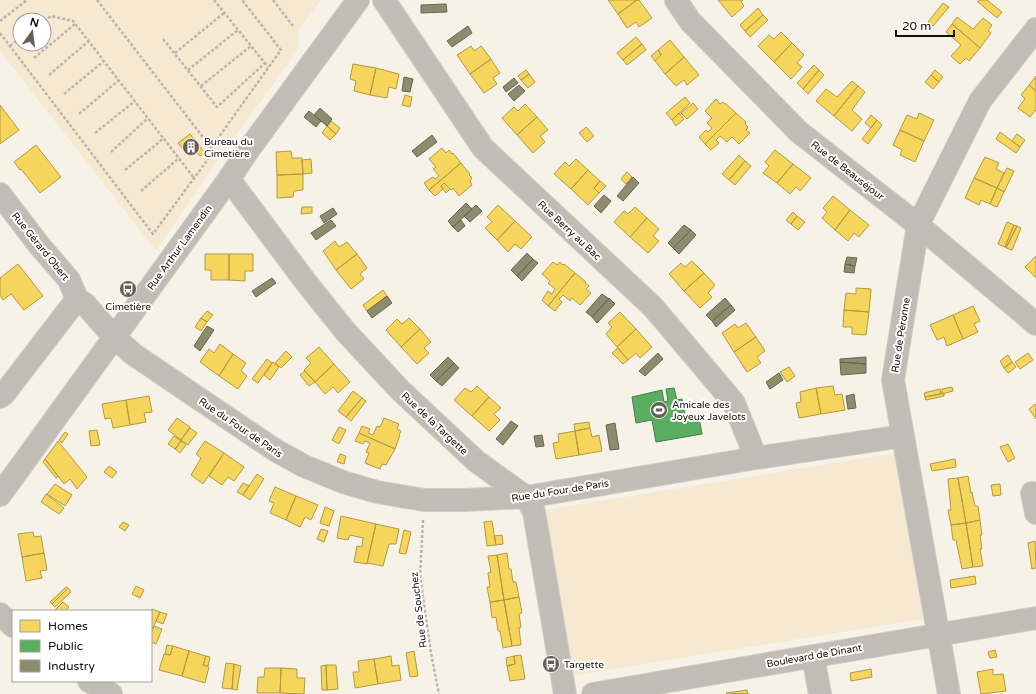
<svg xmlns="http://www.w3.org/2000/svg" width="1036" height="694" viewBox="0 0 1036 694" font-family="'Varela Round',sans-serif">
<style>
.green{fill:#f7e9d1;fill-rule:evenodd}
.homes{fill:#f6d55c;stroke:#b29a42}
.public{fill:#5aae61;stroke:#457e46}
.industry{fill:#8c8c6e;stroke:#68664f}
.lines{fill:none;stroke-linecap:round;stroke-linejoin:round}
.minor-casing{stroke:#d1cdc6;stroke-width:24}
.path{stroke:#b9b5ae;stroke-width:2.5;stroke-dasharray:3 2;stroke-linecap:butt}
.minor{stroke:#c1bcb5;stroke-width:22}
.labels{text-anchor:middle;stroke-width:4;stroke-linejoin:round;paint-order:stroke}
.poi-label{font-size:10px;fill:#150f06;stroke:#fff;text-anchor:start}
.street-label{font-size:10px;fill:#150f06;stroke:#fff}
</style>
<rect width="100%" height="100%" fill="#f7f2e8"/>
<!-- green -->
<path class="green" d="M0,0H321L299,30L298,50L219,158L156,251L0,51ZM20,20H44V44H20Z
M895,453L923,619L571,676L544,510Z"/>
<!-- homes -->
<path class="homes" d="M608,0H637L618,14Z
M637,0H639L652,18L639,27L636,22L627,28L618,14Z
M718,0H743L741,2L744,6L732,17Z
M979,0H987L1002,12L997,18L978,2Z
M943,3L949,7L933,26L928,22Z
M758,8L763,15L745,31L740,25Z
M763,15L768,20L750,37L745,31Z
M957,17L973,29L983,18L992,25L988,31L991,33L980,48L952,24Z
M952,24L980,48L969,61L966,58L960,64L951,56L961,45L946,32Z
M781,32L792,43L774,62L758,46L769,35L774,39Z
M636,37L642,44L623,60L617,53Z
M670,40L684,57L665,74L655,61L661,55L658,50Z
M792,43L804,55L797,63L802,67L791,79L774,62Z
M642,44L646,50L627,65L623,60Z
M471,46L474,51L481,46L491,59L470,74L457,55Z
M658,50L661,55L655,61L651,56Z
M684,57L699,75L687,85L684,80L676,86L665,74Z
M491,59L500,73L493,78L497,84L484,93L470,74Z
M353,64L376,68L370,95L354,91L356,81L350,79Z
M814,65L819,70L803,89L797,83Z
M376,68L399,74L396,89L389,87L387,98L370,95Z
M526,70L529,74L521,80L518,76Z
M819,70L824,75L808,94L803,89Z
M935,70L943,77L939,82L931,75Z
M529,74L535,82L528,88L521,80Z
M931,75L939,82L933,89L925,82Z
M1036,76V91L1029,85Z
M852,81L858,86L834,116L816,101L826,89L837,97Z
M1029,85L1036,91V110L1030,117L1018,108L1025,99L1021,95Z
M858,86L865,92L852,110L862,119L852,131L834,116Z
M405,95L412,97L410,107L402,105Z
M685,97L690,103L672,120L666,113Z
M716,99L720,104L723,102L725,104H726L736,113L705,144L699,137L706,130L708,132L712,128L707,123L712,118L705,111Z
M693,103L698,109L687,119L681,113Z
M525,104L537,117L517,135L502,118L514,107L518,111Z
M0,105L19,130L0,144Z
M679,113L684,119L676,126L672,120Z
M736,113L746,122L745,124L748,127L746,130L750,133L739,144L732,137L727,142L720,136L716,140L719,143L711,150L705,144Z
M919,113L934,120L924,141L900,130L907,115L917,119Z
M871,115L877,120L871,128L865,123Z
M537,117L548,130L540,136L545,142L533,153L517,135Z
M877,120L882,125L868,144L862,139Z
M331,121L340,128L336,134L327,126Z
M327,126L336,134L330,140L322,133Z
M586,127L594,136L587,142L579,133Z
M900,130L924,141L915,162L900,155L902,150L893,145Z
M1000,132L1020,147L1016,153L996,139Z
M190,134L205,153L200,156L196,151L189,156L178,143Z
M1017,134L1025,140L1020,147L1012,141Z
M36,145L61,177L40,193L21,169L20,170L14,162Z
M442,148L446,153L449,150L452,154L453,153L461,163L429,190L424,183L433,177L435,179L439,176L433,169L436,167L429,159Z
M775,150L793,164L777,183L763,173L769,166L765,162Z
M291,151L292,158H302L303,174L277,175L276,152Z
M739,155L745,161L729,180L722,174Z
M985,157L999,163L996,169L1004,173L997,188L974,178Z
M311,159L312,173L303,174L302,160Z
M576,159L588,170L571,189L554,174L565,162L569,166Z
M745,161L751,166L735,185L729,180Z
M461,163L470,174L469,175L472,178L470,181L472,185L459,196L453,188L451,190L444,183L441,186L443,189L435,196L429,190Z
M793,164L811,178L800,191L796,187L790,194L777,183Z
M1007,168L1014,171L1004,192L997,188Z
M588,170L600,181L594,188L599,193L588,205L571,189Z
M627,172L632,177L626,184L621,179Z
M303,174V190L294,191L293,197L277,198V175Z
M974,178L997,188L990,204L981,200L979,205L965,198Z
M600,181L606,186L599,193L594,188Z
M444,183L450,189L446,193L441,186Z
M997,188L1004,192L997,207L990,204Z
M833,196L850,210L835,230L822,218L827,212L823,208Z
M498,205L515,221L497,240L485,228L492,222L487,217Z
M302,207H312V213L301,214Z
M635,207L647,218L630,237L614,222L624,211L628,214Z
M850,210L869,225L859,237L854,233L848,241L835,230Z
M793,212L797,216L791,224L786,220Z
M797,216L805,222L798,230L791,224Z
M647,218L659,229L653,236L659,241L648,253L630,237Z
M515,221L532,237L521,249L515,244L508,252L497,240Z
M1007,222L1014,225L1005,247L998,244Z
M1014,225L1017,226L1006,248L1005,247Z
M1017,226L1021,228L1012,250L1006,248Z
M335,241L339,247L347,242L357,254L336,270L323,251Z
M205,254H229V280H211V270H205Z
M229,254H253V271H245V281L229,280Z
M357,254L367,268L360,274L364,279L351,289L336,270Z
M1036,256V278L1025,267Z
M692,261L704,273L684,291L669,274L681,263L685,267Z
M553,262L557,265L560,262L563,265L564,264L575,273L548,306L542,300L548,291L552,294L555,289L548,283L550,281L542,274Z
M18,264L43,296L24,310L11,294L3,300L0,295V278Z
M575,273L586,282L585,283L589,286L586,289L591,293L580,305L572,298L570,301L563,295L559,299L562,302L555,311L548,306Z
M704,273L715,285L708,293L712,297L700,308L684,291Z
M856,288L871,289L869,312L844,310L846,293L856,294Z
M383,290L387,296L367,311L363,305Z
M973,306L980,321L974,324L978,332L963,339L953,315Z
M844,310L869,312L866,335L852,334V327H843Z
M207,311L213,315L207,322L201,318Z
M620,312L636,329L617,347L606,334L612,327L608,323Z
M953,315L963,339L947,346L944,337L937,340L930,325Z
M201,318L207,322L201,331L195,327Z
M409,318L420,329L401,347L386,330L397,319L402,324Z
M746,323L756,337L734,352L722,333L735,324L738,328Z
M420,329L431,342L424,348L429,353L417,364L401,347Z
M636,329L652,347L640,358L636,353L628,360L617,347Z
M756,337L765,351L757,357L761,363L747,372L734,352Z
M220,344L233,354L219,376L200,362L209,349L214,353Z
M319,347L334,364L315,382L304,370L311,363L306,358Z
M618,348L628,360L623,364L612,353Z
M286,351L292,357L281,368L275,363Z
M1028,353L1033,360L1020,369L1015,362Z
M233,354L246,363L241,371L247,376L238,389L219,376Z
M1008,355L1012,362L1004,368L1000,361Z
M267,359L272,363L258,383L252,379Z
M273,362L279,367L270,380L264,375Z
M1012,362L1016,367L1008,373L1004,368Z
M334,364L350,382L338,393L333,387L325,394L315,382Z
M789,367L795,376L787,382L780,372Z
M305,371L315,382L309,386L300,375Z
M477,386L489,397L472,416L454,400L465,388L471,392Z
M833,386L835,395L842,394L845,410L821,414L816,388Z
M952,387L953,391L942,394V389Z
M816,388L821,414L799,418L796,403L801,402L800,392Z
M940,389L941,394L925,397L924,393Z
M353,391L362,398L346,417L338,411Z
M944,393V396L926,400L925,397Z
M149,396L152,412L144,413L146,422L130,425L126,400Z
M489,397L501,408L494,414L500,420L489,431L472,416Z
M362,398L366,401L351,421L346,417Z
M126,400L130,425L113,428L111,418L105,419L102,404Z
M1035,404L1036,406V419L1029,409Z
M177,418L190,427L181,440L168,430Z
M384,418L399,424L397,429L401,431L399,435H400L395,449L359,433L362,426L370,429L368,433L373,435L377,426L380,427Z
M589,422L590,428L575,431L574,424Z
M339,427L346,430L339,444L332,440Z
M190,428L197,433L188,445L181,440Z
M590,428L592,437L599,435L602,451L579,455L575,431Z
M97,430L100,445L91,446L89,431Z
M575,431L579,455L556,459L553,443L559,442L558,434Z
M65,432L68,434L62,443L59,440Z
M359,433L395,449L386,465L382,464L380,469L365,463L369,453L366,452L370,443L365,441L363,444L355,441Z
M174,436L181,441L175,449L168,444Z
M58,441L87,477L77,489L70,479L64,484L45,459Z
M181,441L186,445L180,453L175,449Z
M205,441L224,453L203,484L191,475L201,458L196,454Z
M1008,444L1015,458L1008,462L1000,447Z
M224,453L244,467L234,481L228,477L222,485L209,476Z
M340,454L346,456L344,464L337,462Z
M45,459L58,476L56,478L43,462Z
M955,459L956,467L932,471L930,464Z
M109,466L117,472L112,478L104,472Z
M257,474L264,479L250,500L243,495Z
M968,476L971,493L972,492L975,506H978L980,520L966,523L958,478Z
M958,478L966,523L951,525L948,510H951L948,479Z
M243,483L249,486L243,495L237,492Z
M55,484L72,495L65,506L47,494Z
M1000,484L1001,495L993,496L991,485Z
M275,487L296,496L286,520L270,513L274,503L269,501Z
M46,494L64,508L59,514L41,502Z
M296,496L318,505L311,520L305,517L300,527L286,520Z
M325,507L334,511L329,526L320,523Z
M341,516L376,524L367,564L354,562L357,546L362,547L363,538L350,535L348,540L337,538Z
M980,520L982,535H980L982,549H980L983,566L973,567L966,523Z
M492,521L496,545L487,546L484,522Z
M123,522L129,525L125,531L119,527Z
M966,523L973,567L962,569L956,540H953L951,525Z
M376,524L399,529L396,544H389L383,566L367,563Z
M321,529L328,531L324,542L317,539Z
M404,530L411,532L406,554L399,553Z
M33,532L34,537L41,536L44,553L22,557L18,534Z
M502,535L503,544L496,545L494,536Z
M1035,541L1036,568L1032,569L1028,543Z
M44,553L47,570L40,571L42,578L26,581L22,557Z
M507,553L509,569H511L513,582H516L519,597L504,600L497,555Z
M497,555L504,600L490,602L487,587H490L488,573L491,572L488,556Z
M975,576L976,584L951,588L950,580Z
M136,586L144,590L140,598L132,594Z
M66,587L68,588L52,604L50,602Z
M68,588L71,592L55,607L52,604Z
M519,597L522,613L519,614L521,627L519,628L521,645L512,646L504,600Z
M504,600L512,646L503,648L500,631H498L496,617L492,618L490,602Z
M63,602L69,607L65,611H54Z
M152,609L160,612L151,633V612Z
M160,612L167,614L163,624L156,621Z
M154,626L162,629L156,644L151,642V633Z
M167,645L173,646L170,655L165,654Z
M173,646L189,651L182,676L159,670L164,654L170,655Z
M995,650L997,657L990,658L988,652Z
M189,651L206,656L203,665L209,667L205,683L182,676Z
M414,651L418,676L410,677L406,653Z
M521,655L525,679L510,681L507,666L515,664L514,656Z
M206,656L210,657L208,666L203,665Z
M391,656L392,666L399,665L401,680L378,684L374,659Z
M514,656L515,664L507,666L506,658Z
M374,659L378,684L355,688L353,672H359L358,661Z
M226,663L234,664L232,689L222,688Z
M234,664L241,666L237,690L232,689Z
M326,665L327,690H322L321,666Z
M326,665H336L338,689L327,690Z
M265,668H281L280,693H257L258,677H264Z
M281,668L297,669V678H305L304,694L280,693Z
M871,669L872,677L851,681L850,673Z
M993,669V675L1003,674L1006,691L981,694L977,672Z
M747,690L748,694L726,693Z"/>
<!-- public -->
<path class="public" d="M674,388L677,400L682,399L686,420L699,418L702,434L656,442L652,420L636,423L632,397L662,390L664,402L668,401L666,389Z"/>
<!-- industry -->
<path class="industry" d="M446,4L447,12L421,13V5Z
M468,26L472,33L452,47L447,41Z
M404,77L413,79L410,92L402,91Z
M514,78L518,83L506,92L503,87Z
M519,85L525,91L514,101L508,94Z
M320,108L332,119L327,126L314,115Z
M309,111L321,121L316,127L304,117Z
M432,135L437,142L417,157L412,151Z
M633,177L639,183L623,201L617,196Z
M604,195L611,201L601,213L594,206Z
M466,203L472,209L453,227L448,221Z
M476,205L482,211L470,222L464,216Z
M333,208L337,214L324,223L320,216Z
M331,220L336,226L316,240L311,233Z
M461,220L465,226L458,232L453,227Z
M684,225L691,230L673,248L668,243Z
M691,230L696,235L679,254L673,248Z
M527,253L533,259L517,276L511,270Z
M847,257L857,258L855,266L845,264Z
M533,259L538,263L522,281L517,276Z
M845,264L855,266L854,273L844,272Z
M272,278L276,283L256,297L252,291Z
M602,294L609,299L592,317L586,312Z
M387,296L392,303L372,318L367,311Z
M609,298L615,304L597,323L592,317Z
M725,298L731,305L712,321L706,315Z
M731,305L735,310L716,327L712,321Z
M207,326L214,330L200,351L194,346Z
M658,353L663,359L645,376L639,371Z
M448,357L454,363L436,381L430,375Z
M866,357V364L840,362V359Z
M840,362L866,364V373L841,375Z
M454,363L459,368L442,386L436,381Z
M779,373L783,380L770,389L766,382Z
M854,394L856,408L848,409L846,396Z
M511,421L518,426L503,445L496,439Z
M615,423L619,449L610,450L606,425Z
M542,435L544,446L536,447L534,436Z"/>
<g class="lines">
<!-- minor casing -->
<g class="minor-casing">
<path id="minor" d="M384,0L483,148L653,307L734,403L756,458
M676,0L690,21L799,132L918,225L1036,324
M229,179L305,281L345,331L400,390L476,461L526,497L534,512L565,694
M0,194L39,245L69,280L77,299L85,304L114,337L133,354L275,450L304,466L343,482L377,492L424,500H465L526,497L756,458L903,436
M0,397L4,394L77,299
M1032,493L1036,513
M0,495L229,179L247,152L358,0
M0,614L13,626
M813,656L820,694
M89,681L111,694
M593,694L1036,618
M949,694L893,380L918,225L980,101L1036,29"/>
</g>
<!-- path -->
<path class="path" d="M97,0L219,158
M214,0L268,67
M273,0L293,26
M0,21L27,0
M44,21L51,16L73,21L194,178
M0,33L153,234L214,151
M163,39L217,107L265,63
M10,46L20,38
M175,53L224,13
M34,58L75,24
M188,70L238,30
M49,75L89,41
M201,86L251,46
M64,94L104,61
M79,114L119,80
M95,133L135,101
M211,148L281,50L242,0
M111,152L148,118
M125,170L164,138
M141,191L179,158
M423,520L420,576L431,653L439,694"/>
<!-- minor -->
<use href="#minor" class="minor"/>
</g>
<!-- icons -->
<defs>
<g id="building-disc" transform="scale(0.9)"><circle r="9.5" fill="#645e55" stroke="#fff"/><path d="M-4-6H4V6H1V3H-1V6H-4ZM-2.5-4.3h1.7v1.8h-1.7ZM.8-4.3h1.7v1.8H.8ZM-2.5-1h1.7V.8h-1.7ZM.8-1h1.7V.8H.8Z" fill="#fff"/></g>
<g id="bus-disc" transform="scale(0.9)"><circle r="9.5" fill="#645e55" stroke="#fff"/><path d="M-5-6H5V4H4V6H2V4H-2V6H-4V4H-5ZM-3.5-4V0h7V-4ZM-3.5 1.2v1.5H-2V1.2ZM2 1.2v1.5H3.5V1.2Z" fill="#fff"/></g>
<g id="stadium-disc" transform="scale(0.9)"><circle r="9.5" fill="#645e55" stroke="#fff"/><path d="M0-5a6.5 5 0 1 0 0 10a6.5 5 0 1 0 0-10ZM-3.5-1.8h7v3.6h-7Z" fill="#fff"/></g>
</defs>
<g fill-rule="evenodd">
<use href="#building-disc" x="191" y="147"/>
<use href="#bus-disc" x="128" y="289"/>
<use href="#stadium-disc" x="659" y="410"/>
<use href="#bus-disc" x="551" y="664"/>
</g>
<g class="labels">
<!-- poi labels -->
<g class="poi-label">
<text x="204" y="145">Bureau du<tspan x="204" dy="12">Cimetière</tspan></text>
<text x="128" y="310" text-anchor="middle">Cimetière</text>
<text x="672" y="408">Amicale des<tspan x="672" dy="12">Joyeux Javelots</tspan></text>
<text x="564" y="668">Targette</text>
</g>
<!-- street labels -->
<g class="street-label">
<text transform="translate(848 170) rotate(38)" y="4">Rue de Beauséjour</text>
<text transform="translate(570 230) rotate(43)" y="4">Rue Berry au Bac</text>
<text transform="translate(41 246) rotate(51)" y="4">Rue Gérard Obert</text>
<text transform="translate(179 247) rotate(-54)" y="4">Rue Arthur Lamendin</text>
<text transform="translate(900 335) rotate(-81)" y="4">Rue de Péronne</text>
<text transform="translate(435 423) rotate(43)" y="4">Rue de la Targette</text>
<text transform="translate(241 427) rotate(34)" y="4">Rue du Four de Paris</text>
<text transform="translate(560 490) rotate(-9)" y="4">Rue du Four de Paris</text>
<text transform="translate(418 610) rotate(-97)" y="4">Rue de Souchez</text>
<text transform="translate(814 655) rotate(-10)" y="4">Boulevard de Dinant</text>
</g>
</g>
<!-- legend -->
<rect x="12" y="610" width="140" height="72" fill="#ffffff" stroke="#a19f9b"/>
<rect x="20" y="620" width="20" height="12" fill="#f6d55c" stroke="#a19f9b"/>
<text x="48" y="630" font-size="12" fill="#150f06">Homes</text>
<rect x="20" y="640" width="20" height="12" fill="#5aae61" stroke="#a19f9b"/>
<text x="48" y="650" font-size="12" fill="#150f06">Public</text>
<rect x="20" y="660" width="20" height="12" fill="#8c8c6e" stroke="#a19f9b"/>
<text x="48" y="670" font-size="12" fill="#150f06">Industry</text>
<!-- north arrow -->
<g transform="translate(32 32) rotate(14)"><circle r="19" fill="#ffffff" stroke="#a19f9b"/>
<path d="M0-3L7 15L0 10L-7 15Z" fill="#645e55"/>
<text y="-6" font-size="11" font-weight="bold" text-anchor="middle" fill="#150f06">N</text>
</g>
<!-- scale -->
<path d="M896 30v6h58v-6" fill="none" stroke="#150f06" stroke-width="2"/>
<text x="902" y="30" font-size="12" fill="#150f06" stroke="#ffffff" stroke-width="3" paint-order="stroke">20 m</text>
</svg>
